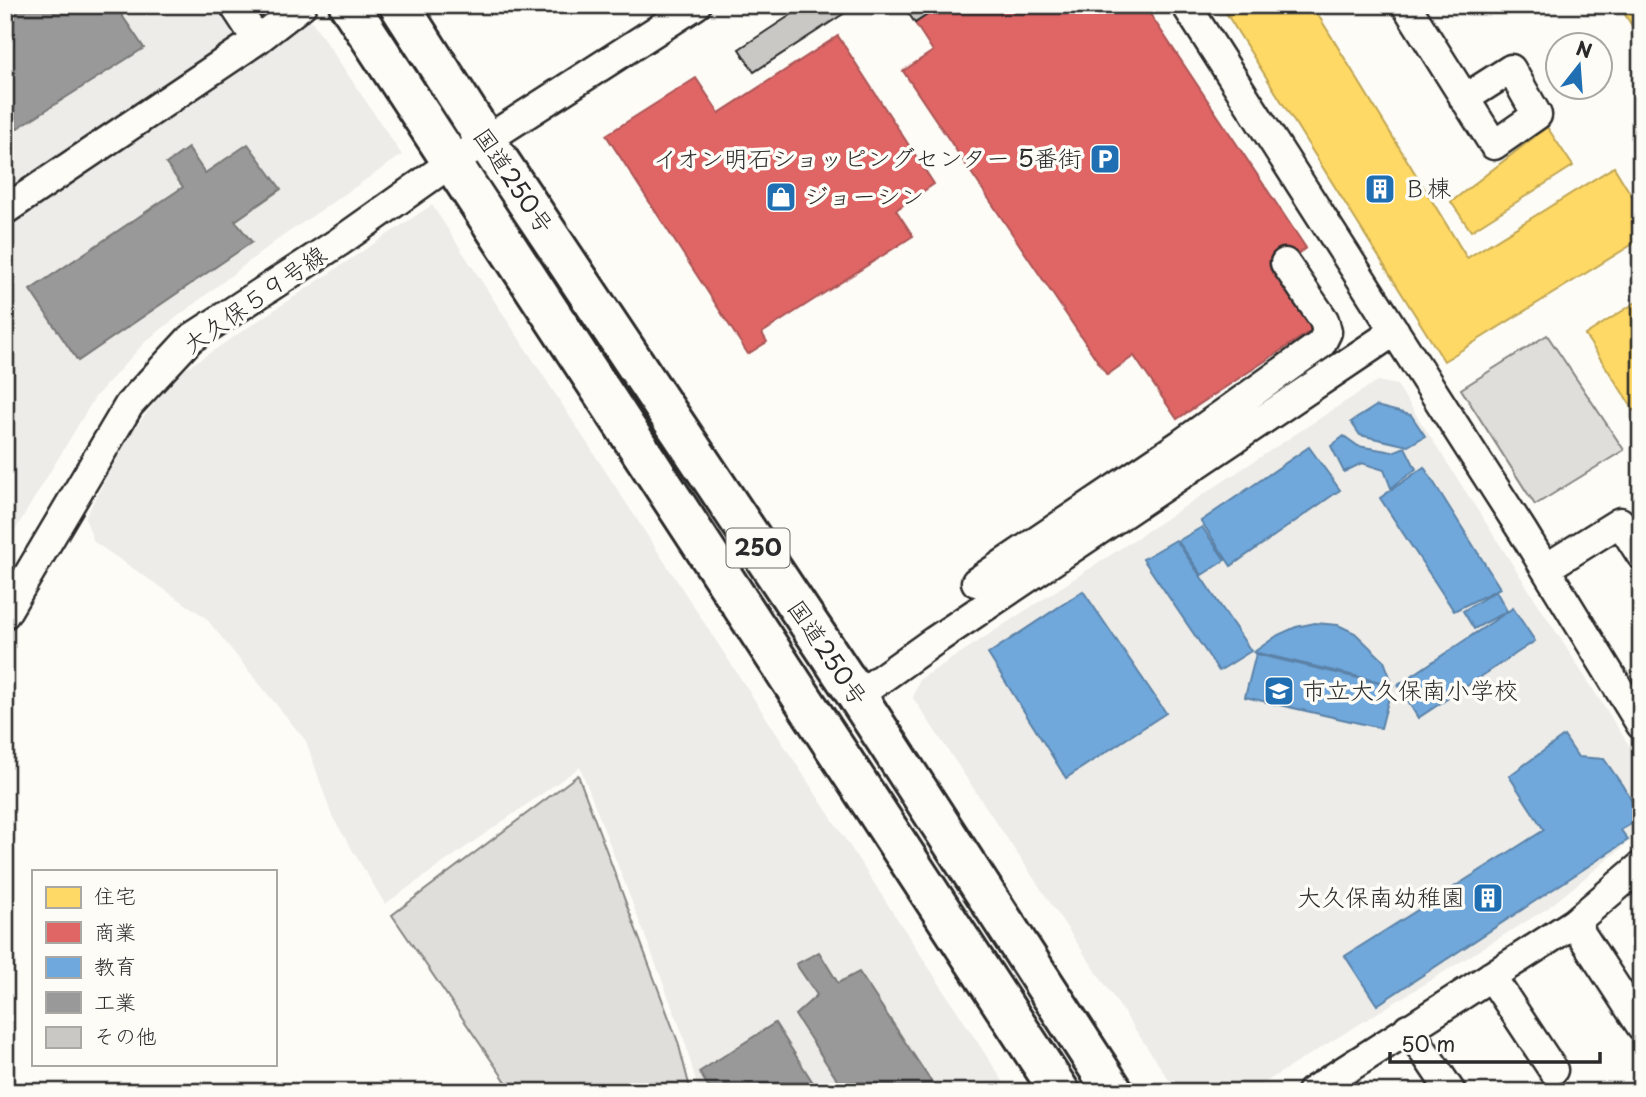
<svg xmlns="http://www.w3.org/2000/svg" width="1646" height="1097" viewBox="0 0 1646 1097" font-family="'Playpen Sans','Klee One',sans-serif">
<style>
.built{fill:#edece8}
.green{fill:#dfdeda;stroke:#858482;stroke-width:2}
.homes{fill:#ffd966;stroke:#bfa554;stroke-width:2}
.shops{fill:#e06666;stroke:#aa5454;stroke-width:2}
.schools{fill:#6fa8dc;stroke:#5b82a7;stroke-width:2}
.industry{fill:#999;stroke:#787878;stroke-width:2}
.building{fill:#c9c8c4;stroke:#2b2b2b;stroke-width:2}
.lines{fill:none;stroke-linecap:round;stroke-linejoin:round}
.minor-casing{stroke:#2b2b2b;stroke-width:33}
.highway-casing{stroke:#2b2b2b;stroke-width:44}
.minor{stroke:#fdfcf7;stroke-width:28}
.highway{stroke:#fdfcf7;stroke-width:38}
.labels{text-anchor:middle;stroke-width:7;stroke-linejoin:round;paint-order:stroke}
.shield{fill:#fdfcf7;stroke:#6a6a68;stroke-width:2}
.shield-label{font-size:23px;font-weight:bold;fill:#2b2b2b}
.poi-label{font-size:24px;fill:#2b2b2b;stroke:#fdfcf7;text-anchor:start}
.street-label{font-size:24px;fill:#2b2b2b;stroke:#fdfcf7}
</style>
<rect width="100%" height="100%" fill="#fdfcf7"/>
<filter id="ink" filterUnits="userSpaceOnUse"><feTurbulence type="fractalNoise" baseFrequency=".0143" numOctaves="2"/><feDisplacementMap in="SourceGraphic" scale="14" xChannelSelector="R" yChannelSelector="G"/><feConvolveMatrix kernelMatrix="1 2 1 2 8 2 1 2 1" color-interpolation-filters="sRGB"/></filter>
<g filter="url(#ink)">
<!-- built -->
<path class="built" d="M5,5H301L402,155L277,240L146,341L95,397L5,547Z
M432,205L1010,1092H699L682,1032L580,767L385,904L332,816L306,741L205,617L94,542L85,518L126,440L175,376Z
M1377,381L1397,385L1641,764V832L1548,908L1249,1092H1177L913,698L919,680Z"/>
<!-- green -->
<path class="green" d="M1547,335L1624,450L1535,505L1461,389Z
M578,775L678,1042L691,1092H513L392,915Z"/>
<!-- homes -->
<path class="homes" d="M1221,5H1312L1467,258L1614,167L1641,211V239L1444,361Z
M1619,5H1641V40Z
M1547,127L1573,166L1471,231L1451,202Z
M1641,299V421L1585,335Z"/>
<!-- shops -->
<path class="shops" d="M942,5H1144L1306,248L1273,271L1312,330L1177,419L1134,356L1107,375L903,71L933,51L915,23Z
M838,36L934,184L896,210L913,236L762,333L767,342L748,354L606,135L696,78L719,113Z"/>
<!-- schools -->
<path class="schools" d="M1376,406L1411,415L1425,436L1408,446L1360,435L1351,422Z
M1344,436L1358,446L1393,452L1405,447L1416,469L1391,488L1384,470L1362,463L1344,472L1331,446Z
M1309,447L1340,490L1231,566L1201,521Z
M1424,467L1500,588L1454,611L1380,498Z
M1202,527L1225,560L1202,575L1178,541Z
M1176,540L1251,651L1219,671L1143,559Z
M1083,591L1166,713L1066,778L988,654Z
M1496,591L1507,611L1474,629L1463,611Z
M1513,608L1535,641L1418,718L1398,685Z
M1315,623L1338,625L1355,633L1384,661L1393,685L1254,652L1278,635L1296,627Z
M1256,654L1392,686L1381,728L1245,697Z
M1564,736L1578,757L1604,759L1629,795L1640,819L1621,830L1628,840L1377,1005L1345,956L1544,830L1509,776Z"/>
<!-- industry -->
<path class="industry" d="M5,5H115L144,48L5,136Z
M248,144L281,189L235,221L252,242L78,361L30,290L183,187L166,164L188,148L205,173Z
M819,952L838,983L859,972L938,1092H845L795,1015L817,995L796,964Z
M775,1023L819,1092H712L699,1072Z"/>
<!-- building -->
<path class="building" d="M806,5H857L754,72L739,49Z
M903,5H942L915,23Z"/>
<g class="lines">
<!-- minor casing -->
<g class="minor-casing">
<path id="minor" d="M234,5L257,40
M1186,5L1523,532L1641,725
M1406,5L1494,145L1537,115L1511,69L1464,99
M5,210L257,40L302,5
M1546,568L1620,522L1641,555
M976,582L1181,444L1321,344L1327,332L1324,320L1285,263
M5,614L129,405L190,339L339,242L452,162L696,5
M857,696L934,641L1395,331
M1574,923L1641,1026
M1491,976L1553,1070
M1408,1028L1451,1092
M1311,1092L1574,923L1641,866"/>
</g>
<!-- highway casing -->
<g class="highway-casing">
<path id="highway" d="M349,5L1060,1092
M399,5L486,141L857,696L1114,1092"/>
</g>
<!-- minor -->
<use href="#minor" class="minor"/>
<!-- highway -->
<use href="#highway" class="highway"/>
</g>
</g>
<!-- icons -->
<defs>
<g id="parking-square" transform="scale(1.575)"><rect x="-9" y="-9" width="18" height="18" rx="4" fill="#1f6fb2" stroke="#fdfcf7"/><path d="M-3.5-5.5H1a3.5 3.5 0 0 1 0 7H-1V5.5H-3.5ZM-1-3.4V-.6H.8a1.4 1.4 0 0 0 0-2.8Z" fill="#fff"/></g>
<g id="building-square" transform="scale(1.575)"><rect x="-9" y="-9" width="18" height="18" rx="4" fill="#1f6fb2" stroke="#fdfcf7"/><path d="M-4-6H4V6H1V3H-1V6H-4ZM-2.5-4.3h1.7v1.8h-1.7ZM.8-4.3h1.7v1.8H.8ZM-2.5-1h1.7V.8h-1.7ZM.8-1h1.7V.8H.8Z" fill="#fff"/></g>
<g id="shop-square" transform="scale(1.575)"><rect x="-9" y="-9" width="18" height="18" rx="4" fill="#1f6fb2" stroke="#fdfcf7"/><path d="M-5-2.5h2.3a2.7 3.5 0 0 1 5.4 0H5L5.5 6h-11ZM-1.5-2.5h3a1.5 2.3 0 0 0-3 0Z" fill="#fff"/></g>
<g id="school-square" transform="scale(1.575)"><rect x="-9" y="-9" width="18" height="18" rx="4" fill="#1f6fb2" stroke="#fdfcf7"/><path d="M0-5L7-2L0 1L-7-2ZM-4 1L0 2.5L4 1V4Q0 6-4 4Z" fill="#fff"/></g>
</defs>
<g fill-rule="evenodd">
<use href="#parking-square" x="1105" y="159"/>
<use href="#building-square" x="1380" y="189"/>
<use href="#shop-square" x="781" y="197"/>
<use href="#school-square" x="1279" y="691"/>
<use href="#building-square" x="1488" y="898"/>
</g>
<g class="labels">
<!-- shield labels -->
<rect class="shield" x="726.5" y="528.5" width="63" height="39" rx="5"/>
<g class="shield-label">
<text x="758" y="556">250</text>
</g>
<!-- poi labels -->
<g class="poi-label">
<text x="1082" y="167" text-anchor="end">イオン明石ショッピングセンター 5番街</text>
<text x="1403" y="197">Ｂ棟</text>
<text x="804" y="205">ジョーシン</text>
<text x="1302" y="699">市立大久保南小学校</text>
<text x="1465" y="906" text-anchor="end">大久保南幼稚園</text>
</g>
<!-- street labels -->
<g class="street-label">
<text transform="translate(513 181) rotate(56)" y="8">国道250号</text>
<text transform="translate(255 300) rotate(-35)" y="8">大久保５９号線</text>
<text transform="translate(827 653) rotate(56)" y="8">国道250号</text>
</g>
</g>
<!-- margin -->
<rect width="1646" height="1097" fill="none" stroke="#fdfcf7" stroke-width="28"/>
<rect x="14" y="14" width="1618" height="1069" fill="none" stroke="#2b2b2b" stroke-width="2.5" filter="url(#ink)"/>
<!-- legend -->
<rect x="32" y="870" width="245" height="196" fill="#fdfcf7" stroke="#a9a8a5" stroke-width="2"/>
<rect x="46" y="887" width="35" height="21" fill="#ffd966" stroke="#a9a8a5" stroke-width="2"/>
<text x="94" y="904" font-size="21" fill="#2b2b2b">住宅</text>
<rect x="46" y="922" width="35" height="21" fill="#e06666" stroke="#a9a8a5" stroke-width="2"/>
<text x="94" y="940" font-size="21" fill="#2b2b2b">商業</text>
<rect x="46" y="957" width="35" height="21" fill="#6fa8dc" stroke="#a9a8a5" stroke-width="2"/>
<text x="94" y="974" font-size="21" fill="#2b2b2b">教育</text>
<rect x="46" y="992" width="35" height="21" fill="#999999" stroke="#a9a8a5" stroke-width="2"/>
<text x="94" y="1010" font-size="21" fill="#2b2b2b">工業</text>
<rect x="46" y="1027" width="35" height="21" fill="#c9c8c4" stroke="#a9a8a5" stroke-width="2"/>
<text x="94" y="1044" font-size="21" fill="#2b2b2b">その他</text>
<!-- north arrow -->
<g transform="translate(1579 66) rotate(17)"><circle r="33" fill="#fdfcf7" stroke="#a9a8a5" stroke-width="2"/>
<path d="M0-5L12 26L0 18L-12 26Z" fill="#1f6fb2"/>
<text y="-10" font-size="19" font-weight="bold" text-anchor="middle" fill="#2b2b2b">N</text>
</g>
<!-- scale -->
<path d="M1390 1052v10h210v-10" fill="none" stroke="#2b2b2b" stroke-width="3.5"/>
<text x="1401" y="1052" font-size="21" fill="#2b2b2b" stroke="#fdfcf7" stroke-width="5" paint-order="stroke">50 m</text>
</svg>
